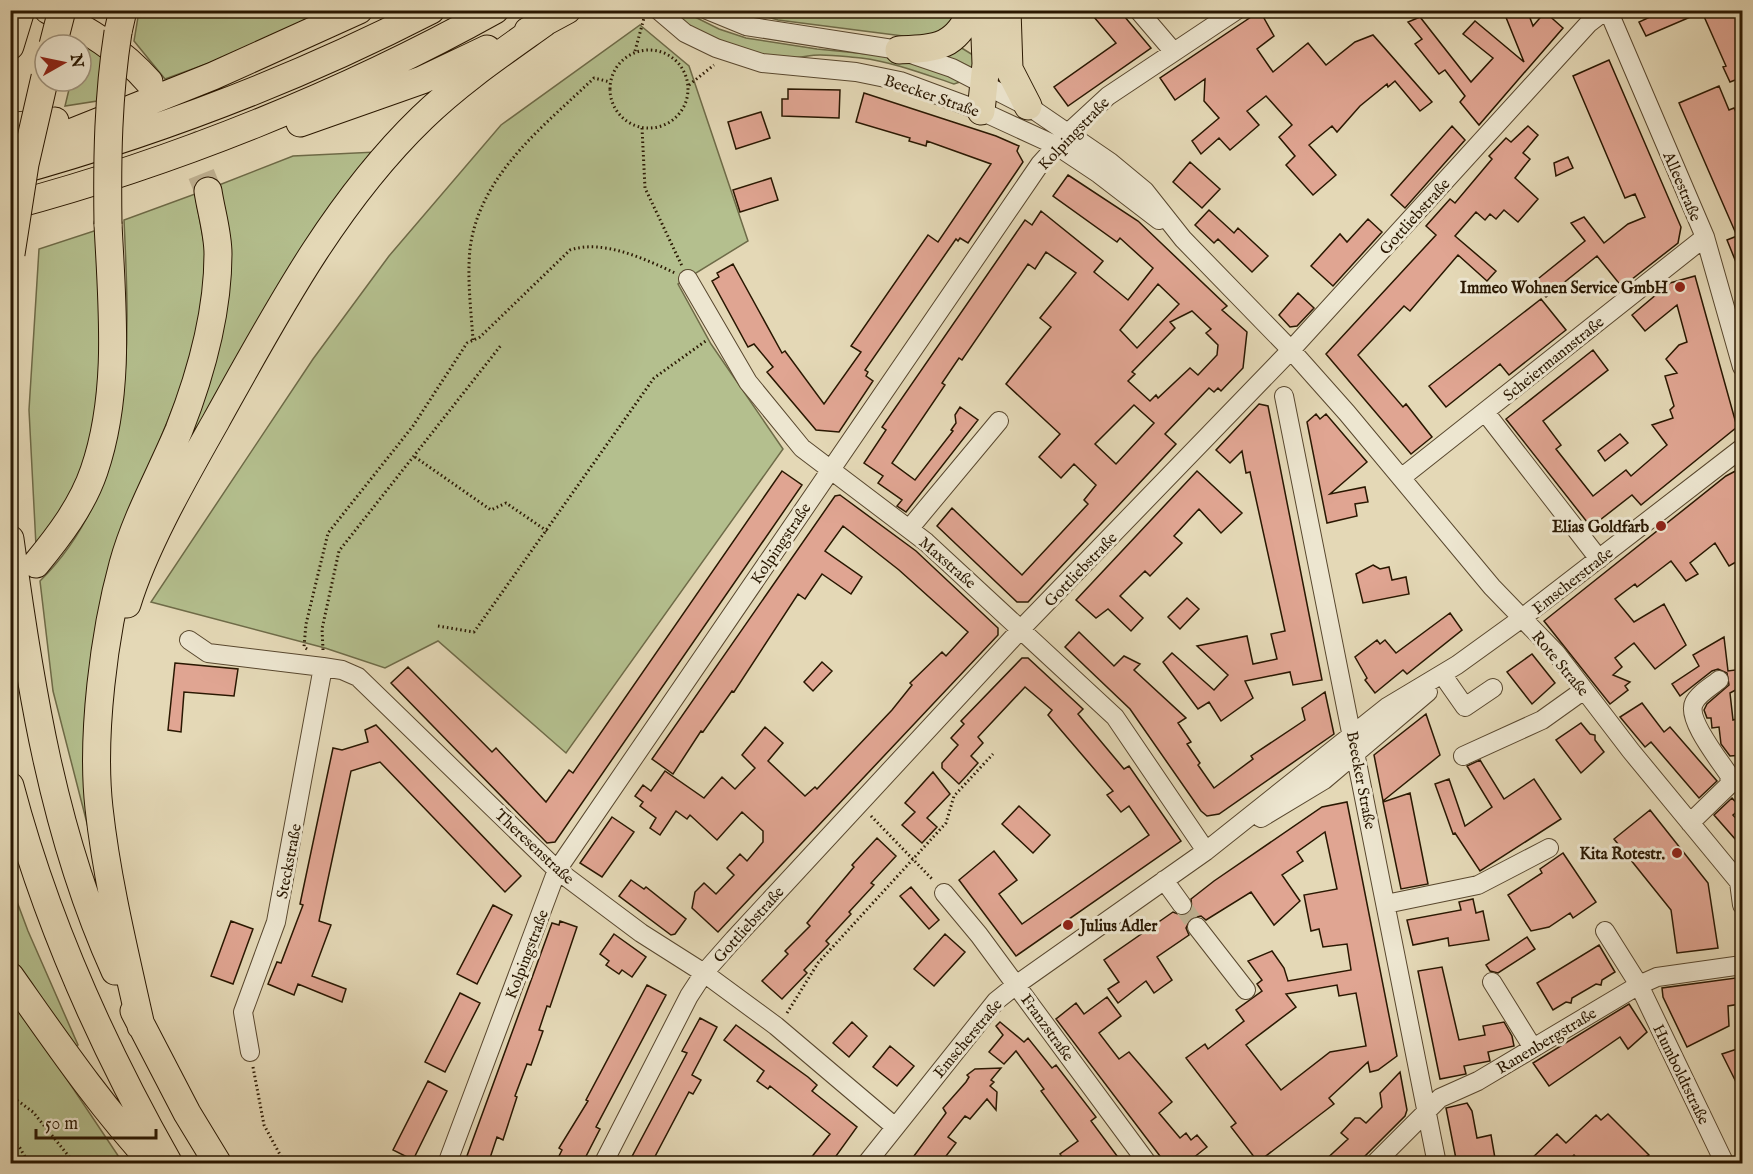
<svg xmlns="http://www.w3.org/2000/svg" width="1753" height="1174" viewBox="0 0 1753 1174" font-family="'IM FELL English',serif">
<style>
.green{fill:#b4bf8e;stroke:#6e6b48;stroke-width:1.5}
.building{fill:#e0a592;stroke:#291701;stroke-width:1.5;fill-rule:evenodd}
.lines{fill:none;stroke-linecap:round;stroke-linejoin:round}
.minor-tunnel{stroke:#bfb192;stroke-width:18;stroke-dasharray:18 9;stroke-linecap:butt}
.highway-tunnel{stroke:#bfb192;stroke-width:27;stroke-dasharray:27 14;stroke-linecap:butt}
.minor-casing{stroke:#58472e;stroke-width:20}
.highway-casing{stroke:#291701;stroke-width:29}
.path{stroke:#291701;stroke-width:3;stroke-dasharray:1.5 3;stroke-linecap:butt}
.minor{stroke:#ede6d0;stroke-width:18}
.highway{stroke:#e4d8b6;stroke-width:27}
.highway-bridge-casing{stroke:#291701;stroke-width:29;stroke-linecap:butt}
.highway-bridge{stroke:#e4d8b6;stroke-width:27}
.poi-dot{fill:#8f2418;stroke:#ede6d0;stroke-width:2}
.labels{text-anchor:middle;stroke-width:6;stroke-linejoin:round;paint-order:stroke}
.street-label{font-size:16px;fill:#291701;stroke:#ede6d0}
.poi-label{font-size:16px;font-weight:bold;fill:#291701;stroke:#ede6d0;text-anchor:end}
</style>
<rect width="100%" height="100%" fill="#e4d8b6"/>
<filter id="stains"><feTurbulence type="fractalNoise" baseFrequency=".00333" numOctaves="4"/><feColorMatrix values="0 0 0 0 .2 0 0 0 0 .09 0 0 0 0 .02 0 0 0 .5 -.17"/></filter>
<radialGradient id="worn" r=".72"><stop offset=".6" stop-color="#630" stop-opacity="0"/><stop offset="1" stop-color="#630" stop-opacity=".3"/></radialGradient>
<!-- green -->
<path class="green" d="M139,11H334L212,62L165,79L134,41Z
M666,11H683L719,29L746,38L817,49L898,57L959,79L960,82L954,84C924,74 893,62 861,58C848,57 834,55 820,55C810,55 799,58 788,58C744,54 702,37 666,11Z
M746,11H965L959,25L921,37L903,36L778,20Z
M640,25L689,66L748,241L678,284L711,344L783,449L566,753L438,641L385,668L325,648L151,602L313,359L389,256L501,125Z
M83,39L103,53L97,101L65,106L71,81H81Z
M960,47L973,55L977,73L938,56Z
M376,152L162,502C193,422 233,340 230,252C230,230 223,207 219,185L293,156Z
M195,194L206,254L203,304L190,365L135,502L90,835L53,691L40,581C137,485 130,346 124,220Z
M97,230C100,319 112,414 71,497C62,514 47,530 36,546L29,410L39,249Z
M10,883L28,931L78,1045L74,1047L11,957Z
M10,1000L48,1051L123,1163H11Z"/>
<!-- building -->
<path class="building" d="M1088,10H1119L1151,48L1068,106L1054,87L1116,43Z
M1503,10H1527L1533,26L1545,12L1563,28L1479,125L1460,102L1465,96L1445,70L1439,74L1415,44L1422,39L1408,22L1420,17L1471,82L1493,58L1463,34L1475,21L1524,62Z
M1665,10H1743V77L1730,82L1723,67L1726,66L1702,12L1646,36L1639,22Z
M1260,11L1274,36L1257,49L1273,72L1308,43L1326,65L1355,42L1373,35L1432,102L1420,111L1395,81L1388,87L1387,84L1360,106L1337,132L1332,126L1309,145L1336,175L1313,195L1286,165L1295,156L1279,137L1292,125L1266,96L1247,111L1259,125L1230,150L1219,138L1201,154L1192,141L1219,118L1204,101L1205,79L1175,100L1160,78Z
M1609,60L1681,227L1678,243L1622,287L1597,256L1546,297L1534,282L1585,241L1571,223L1584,217L1604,243L1628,224L1645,217L1635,194L1625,198L1573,76Z
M1719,86L1729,110L1734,108L1743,127L1742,277L1727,240L1737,236L1679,103Z
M788,89L840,90L839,118L782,116V99H788Z
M864,93L996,136L1019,146L1017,151L1023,162L968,243L960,238L958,241L956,239L865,370L868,372L866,376L873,381L839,432L816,430L767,372L773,367L754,344L748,347L712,281L719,277L717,273L733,264L782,353L785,351L824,404L861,352L851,346L928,235L938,242L991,164L927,141L926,146L909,141L910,138L856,122Z
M761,112L770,138L736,149L728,122Z
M1452,126L1465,140L1405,208L1391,195Z
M1528,126L1538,135L1523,153L1530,159L1515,178L1538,199L1518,222L1504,210L1496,219L1490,214L1485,220L1476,212L1455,236L1496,271L1487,281L1458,255L1410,311L1404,306L1358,355L1403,407L1406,404L1432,437L1411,454L1326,354L1436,235L1426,226L1450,199L1455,203L1492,159L1489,156L1506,138L1511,142Z
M1568,157L1573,168L1556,176L1554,163Z
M1190,162L1220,189L1202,208L1173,182Z
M1068,175L1138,221L1227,306L1222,310L1247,332L1243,368L1221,391L1218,388L1214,392L1209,388L1165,434L1176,444L1028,602H1017L937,526L952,508L1022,575L1088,504L1084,500L1096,485L1074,464L1061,478L1039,457L1060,434L1006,384L1051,327L1040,318L1076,273L1046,252L1035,269L1028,264L962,360L959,358L942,383L945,385L892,463L915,480L953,431L951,430L956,423L955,415L960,407L978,420L906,512L897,506L902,500L878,483L883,476L864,463L886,430L882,427L1025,220L1032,225L1041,211L1103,261L1094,272L1128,300L1153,268L1120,238L1117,242L1053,196ZM1158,284L1179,304L1137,348L1120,330ZM1192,311L1211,329L1206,333L1218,345L1217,355L1198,375L1190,368L1158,398L1156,395L1150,401L1128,381L1135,374L1132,372L1175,328L1170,322ZM1134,405L1154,423L1116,464L1095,444Z
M771,178L778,200L740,212L733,190Z
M1209,210L1234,233L1238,228L1268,256L1252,272L1218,239L1214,243L1195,225Z
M1368,219L1382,232L1333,286L1311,266L1340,234L1347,242Z
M1695,276L1737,427L1641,505L1632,495L1591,527L1506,419L1593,350L1608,370L1543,421L1561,445L1556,449L1593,496L1626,470L1631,476L1667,445L1652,425L1673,418L1670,410L1674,406L1665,376L1677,373L1666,359L1679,345L1687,342L1677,305L1645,331L1632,315L1670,283Z
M1298,293L1314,308L1297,326L1290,327L1279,315Z
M1541,299L1566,330L1509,375L1500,364L1446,407L1429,386Z
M1259,404L1268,406L1322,680L1293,685L1290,672L1245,681L1253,698L1221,721L1209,702L1198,709L1163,662L1172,653L1214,690L1228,675L1197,646L1247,636L1253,664L1277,659L1271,634L1285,631L1250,472L1246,473L1242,451L1230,463L1216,450Z
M1316,414L1320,419L1326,414L1367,462L1330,494L1365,487L1368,502L1355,504L1357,516L1327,523L1307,422Z
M1620,434L1628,443L1605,461L1598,451Z
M1743,467V558L1729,566L1715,543L1690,563L1698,574L1686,581L1671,561L1637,587L1635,584L1615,599L1634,622L1664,604L1686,645L1655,669L1634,643L1615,658L1622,667L1613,675L1630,682L1625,686L1628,690L1610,704L1544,621L1726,476Z
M782,471L802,485L555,842L547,843L391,683L408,667L492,752L496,748L546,802L569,770L573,773Z
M1197,471L1242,513L1221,533L1199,509L1174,536L1182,543L1150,576L1145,571L1120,596L1143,618L1131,631L1108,609L1096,618L1076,600Z
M840,495L916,551L998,628V635L718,932L692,908L695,892L704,883L716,894L734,875L727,868L740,854L747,861L763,842V831L742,812L717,840L690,815L687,819L676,811L660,835L650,828L656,818L640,806L643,802L635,796L643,785L651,791L665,771L704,798L722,777L735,789L755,768L742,755L765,727L783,743L768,761L805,796L815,787L817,789L892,710L912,685L910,683L942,652L946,656L968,632L899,570L843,526L825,551L862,577L851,594L822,574L805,599L798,594L734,692L732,691L703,732L701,731L673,774L652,759L835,496Z
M1373,565L1380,569L1389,567L1392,580L1406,577L1409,594L1363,603L1356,574Z
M1187,598L1199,609L1180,629L1168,617Z
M1450,613L1462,630L1407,674L1403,670L1375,693L1365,680L1367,678L1355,657L1377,640L1380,644L1385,640L1396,653Z
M1079,632L1114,666L1124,656L1140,664L1134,670L1186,718L1178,723L1191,742L1187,744L1200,763L1198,765L1214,788L1253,759L1251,756L1305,720L1302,708L1325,692L1334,734L1219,814L1207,816L1201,811L1130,709L1065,647Z
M1724,637L1728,671L1743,669V686L1730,693L1733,720L1743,717V755L1730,756L1721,744L1719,727L1712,728L1711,718H1707L1704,710L1707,704L1729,685L1727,673L1718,669L1712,671L1680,696L1672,684L1699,666L1693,655Z
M1532,654L1555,683L1532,704L1507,672Z
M1022,658H1028L1083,709L1078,714L1124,769L1129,766L1181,841L1016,956L959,880L994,851L1017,880L999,894L1022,924L1149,835L1129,806L1121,812L1107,795L1113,791L1048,715L1052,710L1025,687L978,737L983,743L971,756L978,763L959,784L942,768V763L958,745L951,738L964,724L961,721Z
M822,662L832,671L813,691L804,682Z
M175,663L238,669L234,696L184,692L181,732L168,730Z
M1642,703L1664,732L1670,727L1717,781L1699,798L1651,742L1645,747L1620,717Z
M1426,714L1440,755L1383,801L1374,755Z
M1581,723L1590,734L1595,735V740L1604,752L1581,773L1556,740Z
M376,725L521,876L505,892L380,762L351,771L319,921L331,925L312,976L346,989L342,1002L298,984L294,995L268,984L277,962L281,963L303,905L300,904L333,748L342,750L368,742L365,730Z
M1480,760L1504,799L1534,779L1561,819L1480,871L1455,833L1453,834L1435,784L1449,779L1465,826L1492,807L1467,766Z
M933,772L950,794L927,818L937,827L922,843L902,825L915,812L905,803Z
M1410,793L1428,884L1401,889L1383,802Z
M1732,798L1741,808L1733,815L1743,826V848L1714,815Z
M1347,802L1397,1056L1378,1070L1370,1072L1368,1062L1329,1098L1334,1104L1258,1162L1231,1127L1236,1123L1186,1058L1205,1044L1208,1049L1244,1021L1236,1010L1262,991L1257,984L1262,980L1248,961L1272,951L1284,968L1288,981L1351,970L1347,944L1323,947L1319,929L1311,931L1304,895L1337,889L1325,832L1297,852L1303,861L1282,875L1300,901L1274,925L1251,892L1206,920L1201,916L1191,918L1186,928L1189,935L1157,957L1172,980L1154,993L1146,981L1118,1003L1108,989L1119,982L1104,960L1173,912L1183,916L1188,914L1192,909L1191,899L1214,881L1322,807ZM1337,985L1339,996L1356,993L1366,1046L1330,1052L1281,1090L1246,1045L1296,1007L1286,994Z
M1019,806L1050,835L1033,853L1002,824Z
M1650,810L1708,883L1718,948L1677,953L1671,910L1614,839Z
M612,817L634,832L602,877L580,863Z
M877,838L896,856L871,883L874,885L849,912L851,914L826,941L829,944L804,970L807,973L782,999L762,981L788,954L785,951L810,926L807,923L854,867L852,865Z
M1563,853L1596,902L1573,918L1570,913L1549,927L1531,931L1508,895L1542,873L1540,869Z
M631,880L644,889L646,887L686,919L675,934L671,935L619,896Z
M911,887L939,920L929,929L900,896Z
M1473,899L1476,913L1483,911L1489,940L1449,946L1448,938L1413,945L1407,920L1461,910L1459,902Z
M493,905L512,915L477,984L457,974Z
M231,921L253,929L233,984L211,976Z
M560,921L577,927L550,1007L547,1006L539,1030L543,1031L531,1065L527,1064L515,1096L517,1097L503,1140L497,1137L488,1164H464L552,923L559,925Z
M614,934L646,957L632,977L622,970L619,974L606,965L609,961L600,954Z
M945,934L965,952L934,986L914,969Z
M1527,937L1535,949L1498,973L1490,971L1486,965Z
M1599,945L1615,972L1602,980L1601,985L1596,984L1572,998L1571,1003L1566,1002L1553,1010L1537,983Z
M1442,967L1459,1040L1485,1035L1483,1026L1504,1022L1512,1036L1514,1046L1488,1052L1490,1061L1464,1066L1466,1074L1440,1079L1418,971Z
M1743,977L1740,1004L1728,1006L1729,1026L1687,1047L1663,997L1662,988Z
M647,985L666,995L596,1127L600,1129L582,1164H555L562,1150L559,1148L588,1101L586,1100Z
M460,993L480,1003L445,1072L425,1062Z
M1107,997L1121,1016L1099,1033L1119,1059L1129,1052L1172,1102L1159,1113L1180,1138L1186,1133L1191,1140L1197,1135L1207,1147L1193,1158L1198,1164H1166L1056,1019L1076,1003L1084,1014Z
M1629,1004L1647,1032L1628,1049L1620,1037L1549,1086L1533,1063Z
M700,1018L717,1027L692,1075L701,1080L693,1094L689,1092L651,1164H628L687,1053L682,1051Z
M852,1022L867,1036L849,1057L833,1043Z
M1000,1022L1024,1042L1028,1038L1052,1068L1056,1065L1096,1117L1091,1121L1123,1164H1067L1060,1154L1078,1141L1041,1091L1044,1089L1016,1051L1004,1064L989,1052L1003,1035L996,1026Z
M736,1025L808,1077L817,1085L812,1091L857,1127L836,1156L847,1164H806L830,1134L770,1086L768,1089L757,1081L764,1071L724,1040Z
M890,1046L914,1066L897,1086L873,1067Z
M1743,1047V1096L1722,1054Z
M1001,1068L991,1080L994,1082L990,1086L997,1092L996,1110L987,1099L970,1119L965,1116L948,1137L956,1143L940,1164H908L946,1113L943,1108L966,1082L969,1077L967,1075L975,1069Z
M1400,1072L1407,1110L1405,1116L1357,1164H1321L1348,1139L1341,1133L1355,1118H1360L1366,1123L1382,1107L1380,1093Z
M428,1081L447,1091L413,1160L393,1150Z
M1467,1103L1472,1111L1477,1138L1491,1135L1496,1164H1457L1446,1108Z
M1608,1114L1649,1155L1647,1156L1654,1164H1582L1574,1155L1565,1164H1526L1557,1134L1566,1143L1596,1115L1601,1120Z"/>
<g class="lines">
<!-- minor-tunnel -->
<path class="minor-tunnel" d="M1182,905L1197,927"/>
<!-- highway-tunnel -->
<path class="highway-tunnel" d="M164,101L192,151L208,191"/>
<!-- minor casing -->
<g class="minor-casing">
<path id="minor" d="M658,10L685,33L716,48L762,63L856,72L900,81L981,111L1057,146L1099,174L1159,220
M707,10L746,26L899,50L952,68L1034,110L1110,162L1145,191L1183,239L1291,350L1347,413L1492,587L1556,653L1631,751L1739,882L1742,905
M1138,10L1173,51
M1608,10L1705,237L1742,367
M688,279L748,382L802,448L926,542L1115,717L1206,851
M1284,396L1437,1164
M1485,412L1599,559
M1401,478L1705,237
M909,529L999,421
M189,640L208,653L323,667L342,670L358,677L557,870L641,933L704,973L776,1026L894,1126
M1444,677L1465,707L1493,688
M1463,756L1542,720L1584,690
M1261,818L1324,780L1428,692
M1690,823L1730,784L1729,775C1720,761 1686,719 1694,703C1698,694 1712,686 1719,680
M1164,880L1182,905
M944,893L979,935L1148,1164
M1386,904L1478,885L1549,848
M1197,927L1246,990
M1605,931L1639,985L1725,1164
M1492,982L1533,1048
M250,1052L243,1012L276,922L323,667
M447,1164L557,870L1040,164L1069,132L1108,96L1237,10
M603,1164L689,996L704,973L734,939L1022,628L1291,350L1589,23L1606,10
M866,1164L996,1001L1016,985L1206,851L1387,707L1457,665L1522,618L1742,448
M1374,1164L1440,1098L1478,1081L1639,985L1657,977L1742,965"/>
</g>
<!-- highway casing -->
<g class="highway-casing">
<path id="highway" d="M48,10C86,29 121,50 149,82
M1007,10L1009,69L1028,106
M528,31L567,10
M118,32L123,10
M10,46L21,10
M899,50C937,48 955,48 972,10
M981,111L986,64L984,10
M300,123L422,80L487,49
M10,127L55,121
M10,157L213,76L359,10
M10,173C155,133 297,79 431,10
M10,206C175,162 346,93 495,10
M10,539C30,686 53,834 115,971
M36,564C59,536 82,506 94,471C121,393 112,305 108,224
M127,604C145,545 185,476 216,421C275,315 334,203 422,118C459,82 502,53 544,23
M10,786C45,919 101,1044 169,1164
M10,976C56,1041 100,1106 154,1164
M134,1011L187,1113L218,1164
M141,1026C125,954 107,881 99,808C91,736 104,633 123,564C136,517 160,475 179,430C201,374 218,315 218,254C218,233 211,211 208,191"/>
</g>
<!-- path -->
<path class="path" d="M610 89a39 39 0 1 1 78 0a39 39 0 1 1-78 0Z
M635,51L644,18
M689,85L714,65
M642,128L645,188L682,266
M473,340C471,310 467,279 470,249C479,175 544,126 594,78L610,82
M415,457L491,510L506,503L547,531
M438,626L474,632L654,378L707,340
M307,649L304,647L306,624L328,533L413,426L467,343L480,337L570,250C603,239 645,259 675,273
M323,650L322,629L339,551L502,344
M871,816L933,880
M787,1013L818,963L946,823L954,796L993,754
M253,1067L264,1125L285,1164
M10,1095L33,1112L75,1164
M10,1138L20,1148L29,1164"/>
<!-- minor -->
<use href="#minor" class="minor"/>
<!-- highway -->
<use href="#highway" class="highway"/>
<!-- highway-bridge casing -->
<g class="highway-bridge-casing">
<path id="highway-bridge" d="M53,45L62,10
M108,224C107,159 108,96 118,32
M11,254L25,164L45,77"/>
</g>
<!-- highway-bridge -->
<use href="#highway-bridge" class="highway-bridge"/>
</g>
<!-- markers -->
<g class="poi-dot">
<circle cx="1680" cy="287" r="6"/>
<circle cx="1661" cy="526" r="6"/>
<circle cx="1677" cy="853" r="6"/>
<circle cx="1068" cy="925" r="6"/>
</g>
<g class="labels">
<!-- street labels -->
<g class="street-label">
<text transform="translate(932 95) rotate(19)" y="6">Beecker Straße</text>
<text transform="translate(1073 133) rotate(-46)" y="6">Kolpingstraße</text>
<text transform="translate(1683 186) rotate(67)" y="6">Alleestraße</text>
<text transform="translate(1414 216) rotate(-48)" y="6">Gottliebstraße</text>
<text transform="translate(1553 358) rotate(-39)" y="6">Scheiermannstraße</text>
<text transform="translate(780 543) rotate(-56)" y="6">Kolpingstraße</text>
<text transform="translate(948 562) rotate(41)" y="6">Maxstraße</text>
<text transform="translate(1080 569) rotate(-46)" y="6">Gottliebstraße</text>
<text transform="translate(1572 580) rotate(-38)" y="6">Emscherstraße</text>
<text transform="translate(1561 663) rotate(50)" y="6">Rote Straße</text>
<text transform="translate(1362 780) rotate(79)" y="6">Beecker Straße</text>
<text transform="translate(535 846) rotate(43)" y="6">Theresenstraße</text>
<text transform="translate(288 861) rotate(-79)" y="6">Steckstraße</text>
<text transform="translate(748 924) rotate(-48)" y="6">Gottliebstraße</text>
<text transform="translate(526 954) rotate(-69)" y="6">Kolpingstraße</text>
<text transform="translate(1048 1027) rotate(54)" y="6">Franzstraße</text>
<text transform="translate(967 1038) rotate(-50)" y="6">Emscherstraße</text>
<text transform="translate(1546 1040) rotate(-31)" y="6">Ranenbergstraße</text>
<text transform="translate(1682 1074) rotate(64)" y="6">Humboldtstraße</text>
</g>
<!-- poi labels -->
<g class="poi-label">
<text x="1668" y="293">Immeo Wohnen Service GmbH</text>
<text x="1649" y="532">Elias Goldfarb</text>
<text x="1665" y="859">Kita Rotestr.</text>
<text x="1080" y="931" text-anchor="start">Julius Adler</text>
</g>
</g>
<!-- margin -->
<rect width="1753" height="1174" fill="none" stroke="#e4d8b6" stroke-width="36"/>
<rect x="12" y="12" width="1729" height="1150" fill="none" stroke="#291701" stroke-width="3"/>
<rect x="18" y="18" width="1717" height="1138" fill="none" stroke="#291701" stroke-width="1.5"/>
<!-- north arrow -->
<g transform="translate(63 63) rotate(81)"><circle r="28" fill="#ede6d0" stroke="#9f937d" stroke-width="1.5"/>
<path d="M0-4.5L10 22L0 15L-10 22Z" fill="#8f2418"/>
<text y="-9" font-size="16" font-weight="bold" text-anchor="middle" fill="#291701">N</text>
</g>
<!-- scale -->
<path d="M36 1129v9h120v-9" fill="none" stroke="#291701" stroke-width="3"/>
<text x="45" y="1129" font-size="18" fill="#291701" stroke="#ede6d0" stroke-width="4.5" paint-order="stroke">50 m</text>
<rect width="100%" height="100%" filter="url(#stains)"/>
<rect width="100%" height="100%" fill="url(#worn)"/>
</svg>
